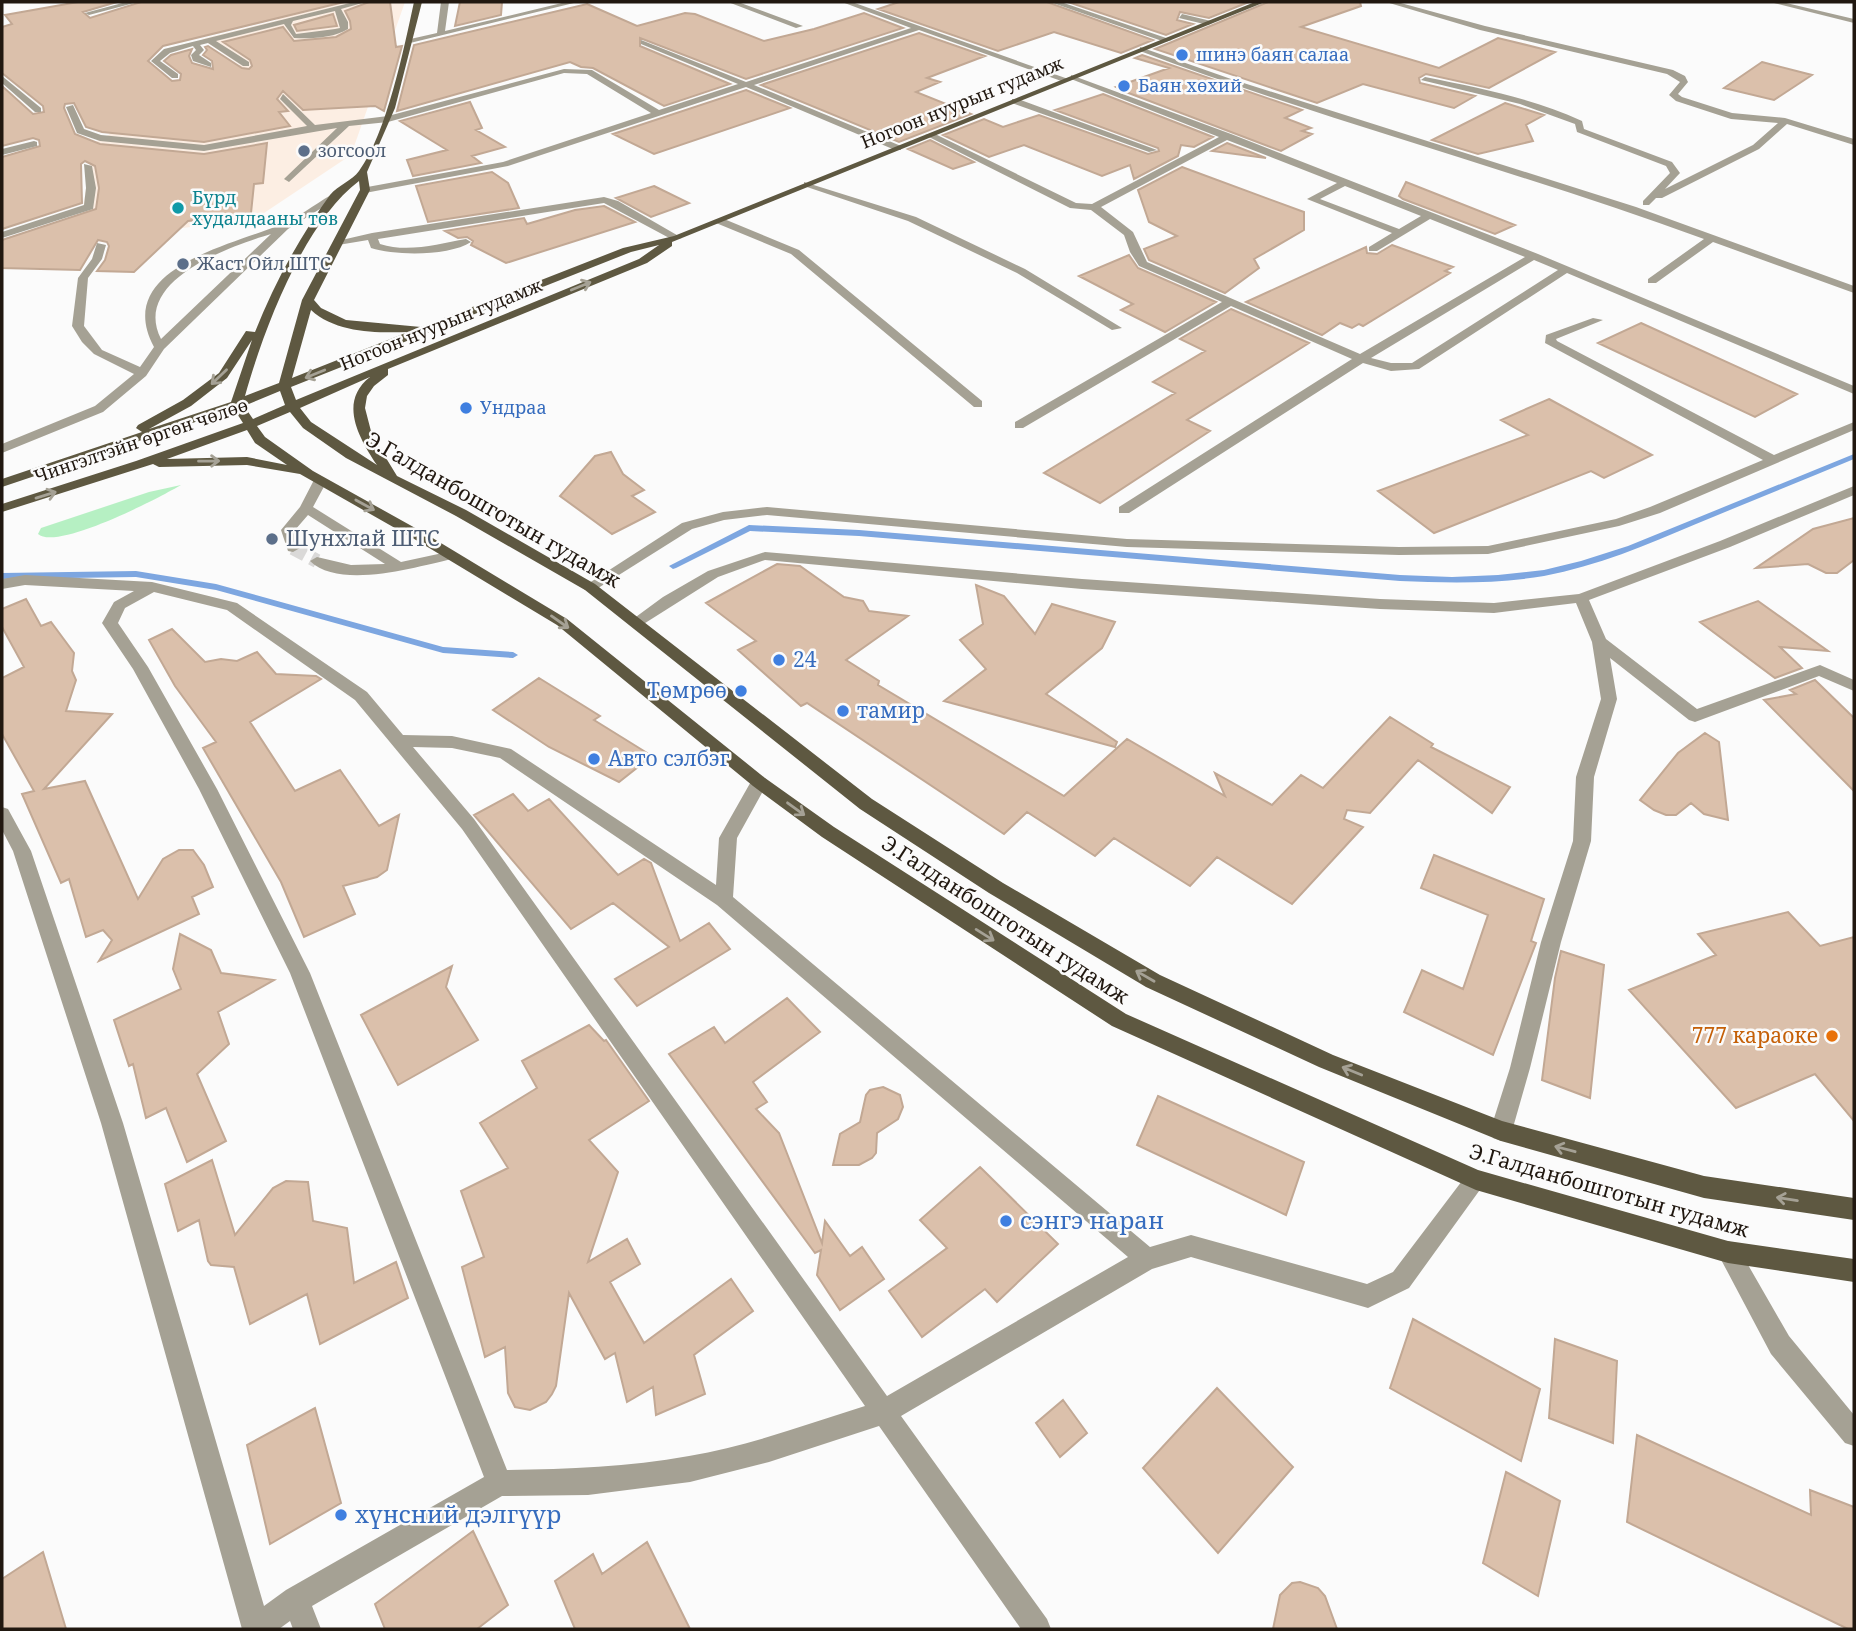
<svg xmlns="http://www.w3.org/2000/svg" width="1856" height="1631" viewBox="0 0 1856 1631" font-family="'Noto Serif',serif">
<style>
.built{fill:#fceee3}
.green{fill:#b6f0c3}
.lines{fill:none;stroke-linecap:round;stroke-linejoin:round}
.stream{fill:#7da6e0;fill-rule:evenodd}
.building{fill:#dbc0ab;stroke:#c2a894;stroke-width:2}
.minor-tunnel{stroke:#dad9d8;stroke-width:14;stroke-dasharray:14 7;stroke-linecap:butt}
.minor{fill:#a5a194;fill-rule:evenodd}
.major{fill:#5e5841;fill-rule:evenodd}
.oneway{stroke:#a5a195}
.shop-dot{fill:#3f7fe0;stroke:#fbfbfb;stroke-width:2.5}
.service-dot{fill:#5c6f8a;stroke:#fbfbfb;stroke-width:2.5}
.culture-dot{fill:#0f9aa8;stroke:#fbfbfb;stroke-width:2.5}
.food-dot{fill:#e8710a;stroke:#fbfbfb;stroke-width:2.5}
.labels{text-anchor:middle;stroke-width:5;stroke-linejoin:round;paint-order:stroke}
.far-shop-label{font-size:18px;fill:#366cbe;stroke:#fbfbfb;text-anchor:start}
.far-street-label{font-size:18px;fill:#211810;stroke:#fbfbfb}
.far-service-label{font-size:18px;fill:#4e5e75;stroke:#fbfbfb;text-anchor:start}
.far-culture-label{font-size:18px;fill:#0d838f;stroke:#fbfbfb;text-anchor:start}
.street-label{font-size:21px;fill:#211810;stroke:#fbfbfb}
.service-label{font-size:21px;fill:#4e5e75;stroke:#fbfbfb;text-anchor:start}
.shop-label{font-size:21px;fill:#366cbe;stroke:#fbfbfb;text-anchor:start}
.food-label{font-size:21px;fill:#c56008;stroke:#fbfbfb;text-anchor:end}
.near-shop-label{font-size:24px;fill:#366cbe;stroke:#fbfbfb;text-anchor:start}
</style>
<rect width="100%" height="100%" fill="#fbfbfb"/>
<!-- built -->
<path class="built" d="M242,2H405L351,155L255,219L78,241L93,143L240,65L202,39L278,20Z"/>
<!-- green -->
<path class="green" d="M181,485C159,498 57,551 38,534L41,528L149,492Z"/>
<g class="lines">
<!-- stream -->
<path class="stream" d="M1854,454V459C1801,481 1749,502 1696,524C1647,545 1597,566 1544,576C1497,584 1448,583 1400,581L859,536L750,531L676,568L673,569L669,566L749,525L859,530L1400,575L1452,577L1498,575L1544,570L1581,561L1628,546Z
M136,571L216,584L443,647L513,652L518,655L513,658L443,653L216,590L136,577L2,579V573Z"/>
</g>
<!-- building -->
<path class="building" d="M78,2H117L83,12L90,18L141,2H344L163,46L148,61L172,81L180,80L181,74L164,61L171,55L192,49L189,56L192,63L213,69L212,61L203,55L207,50L205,47L208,46L242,68L249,69L252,66L250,60L223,42L283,27L294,41L336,37L351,29L350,21L345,11L369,2H390L396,47L402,46L384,111L375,106L303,110L283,91L277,99L288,111L279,112L290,126L204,142L102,132L86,127L74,103L65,104L64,108L75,134L100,144L204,154L267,143L263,183L254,184L251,213L188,221L134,272L97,271L105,260L109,246L107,242L98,240L80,270L2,268V240L96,209L99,188L95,166L85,161L81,164L82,203L2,229V157L40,146L39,140L33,138L2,146V86L33,114L44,112L43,106L2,73V27L12,24L5,15Z
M460,2H502L501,15L455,26Z
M899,2H1047L1153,40L1121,53L1054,32L998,51L878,9Z
M1068,2H1249L1209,18L1180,12L1177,20L1193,24L1166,35Z
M1268,2H1360L1361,6L1301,27L1439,68L1498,38L1555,52L1489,88L1426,74L1419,78L1420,83L1475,96L1454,108L1363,84L1317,103L1155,49Z
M587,4L637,26L685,13L695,14L764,41L814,29L864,13L903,28L746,79L640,38V46L730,84L664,106L593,68L581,67L570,62L397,111L414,45Z
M333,14L337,26L297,31L294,25Z
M919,33L985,56L927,78L940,82L916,92L971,114L899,142L761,85Z
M1142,55L1302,110L1285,118L1311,128L1302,131L1312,134L1281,151L1118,89H1120L1116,87L1169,68L1135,58Z
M1762,62L1812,75L1774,100L1724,88Z
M746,90L790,108L654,154L613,134Z
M1103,94L1213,137L1194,147L1181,145L1178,156L1134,179L1130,165L1102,176L1024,145L989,157L943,135L984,119L1003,127L1039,115L1148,154L1159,151L1158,148L1055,110Z
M470,102L482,128L476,130L505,147L472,156L481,163L413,176L407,160L447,150L400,121Z
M1505,103L1544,115L1526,125L1533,141L1478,154L1432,140Z
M930,140L974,162L953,169L908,149Z
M1227,143L1266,158L1212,151Z
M1182,167L1304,212V230L1254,259L1259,268L1225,293L1149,260L1144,249L1177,236L1149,222L1138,190Z
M492,172L508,183L519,208L428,222L416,186Z
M1406,182L1515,225L1495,234L1403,199L1399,196Z
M654,186L689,203L651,217L616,198Z
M604,206L635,222L506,263L471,245L473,241L467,237L458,238L445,231L524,218L527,224L575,210Z
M1392,245L1453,267L1445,271L1450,273L1363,326L1359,324L1352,328L1340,323L1322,335L1246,302L1366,247L1367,253L1377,254Z
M1129,255L1138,268L1216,302L1165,332L1121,310L1133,304L1079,276Z
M1231,309L1309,343L1187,420L1210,431L1100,503L1044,473L1175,393L1153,382L1205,351L1180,339Z
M1641,323L1797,394L1755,417L1598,343Z
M1549,399L1652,455L1604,478L1591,471L1434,533L1378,491L1528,435L1501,420Z
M611,452L623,474L644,490L632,496L655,512L612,534L560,496L595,456Z
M1854,518V560L1837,573H1826L1808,564L1756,568L1813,529Z
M777,564L800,566L844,597L863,601L869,611L908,616L846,660L879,681L878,685L1064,796L1127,739L1225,796L1215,773L1272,805L1301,775L1323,788L1390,717L1433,744L1431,747L1510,787L1492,813L1418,760L1370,813L1347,810L1344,819L1363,827L1292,904L1217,857L1190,886L1114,838L1095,856L1027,812L1004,834L807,703L801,706L738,650L756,641L706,603Z
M976,585L1004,596L1035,634L1052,604L1115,622L1102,648L1046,694L1117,742L1115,747L944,701L986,669L960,640L983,624Z
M26,599L41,626L51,622L74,653L72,671L76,680L66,711L112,714L44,789L85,781L138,899L163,859L179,850H193L204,865L213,887L192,897L199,914L99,961L112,940L103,930L86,937L69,879L61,883L22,794L34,791L2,734V678L24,667L2,627V609Z
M1758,601L1828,651L1780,647L1802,668L1775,678L1700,622Z
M172,629L205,662L221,659L237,661L257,652L276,674L316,676L321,679L250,722L295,791L340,770L379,826L399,815L387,870L377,877L343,886L355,914L304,937L281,882L203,748L216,742L175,686L149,640Z
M539,678L600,716L594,720L652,756L619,782L549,747L493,710Z
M1815,680L1854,718V791L1764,700L1796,694L1790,690Z
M1705,733L1719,742L1728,820L1704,814L1691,803L1676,815H1666L1654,810L1640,800L1678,753Z
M513,794L528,811L549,799L618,875L644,859L651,863L680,941L709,923L730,949L637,1006L615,979L669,947L613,903L571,929L474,815Z
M1434,855L1544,899L1531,941L1536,943L1493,1055L1404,1012L1422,970L1463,989L1488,915L1421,888Z
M1788,912L1820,946L1854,937V1121L1815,1074L1736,1108L1629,990L1716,955L1698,934Z
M180,934L211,950L221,973L274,980L218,1012L229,1044L197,1074L226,1141L187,1162L166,1108L146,1118L133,1064L129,1066L114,1020L181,989L173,969Z
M1561,951L1604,965L1590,1098L1542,1080L1555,978Z
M452,966L446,987L478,1040L398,1085L361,1015Z
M787,998L820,1032L753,1082L767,1102L756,1109L779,1133L822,1243L825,1221L850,1256L862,1247L884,1279L840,1310L817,1275L821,1250L815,1253L669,1054L714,1027L725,1043Z
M589,1025L604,1041L606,1040L649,1101L589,1140L618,1172L588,1262L627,1239L640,1264L610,1282L644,1343L731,1279L753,1311L694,1355L705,1394L656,1415L653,1387L627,1402L615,1353L605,1359L569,1293L556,1386L552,1394L546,1402L530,1410L515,1407L508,1393L505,1347L485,1357L462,1267L484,1257L461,1191L508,1168L480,1123L537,1088L522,1061Z
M883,1087L900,1095L903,1107L898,1119L877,1133L876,1153L872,1158L859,1165H833L840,1134L860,1122L866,1095L870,1090Z
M1158,1096L1304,1162L1286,1215L1137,1145Z
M212,1160L235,1235L273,1188L286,1181L308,1182L313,1221L347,1228L354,1283L396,1262L408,1298L320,1344L307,1294L250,1324L234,1267L211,1265L208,1261L199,1220L178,1231L165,1184Z
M980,1167L1058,1244L997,1302L985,1289L922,1337L889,1291L947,1248L920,1220Z
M1413,1319L1540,1389L1521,1461L1390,1388Z
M1555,1339L1617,1361L1613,1443L1549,1418Z
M1217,1388L1293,1467L1218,1553L1143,1468Z
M1063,1400L1087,1433L1060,1457L1036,1423Z
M315,1408L341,1503L270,1544L247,1445Z
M1637,1435L1811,1515L1810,1490L1854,1507V1629H1848L1627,1522Z
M1506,1472L1560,1501L1538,1596L1483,1563Z
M473,1531L508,1605L477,1629H385L375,1604Z
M647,1542L690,1629H575L555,1581L593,1554L602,1574Z
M43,1552L66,1629H2V1579Z
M1300,1582L1318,1588L1325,1596L1337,1629H1273L1280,1595L1292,1583Z"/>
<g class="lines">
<!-- minor-tunnel -->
<path class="minor-tunnel" d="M293,548L317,561"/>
<!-- minor -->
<path class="minor" d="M126,2H138L89,15L85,13Z
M354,2H366L341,9L348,22V29C333,38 312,39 294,38L284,24L216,41L249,62V66H243L208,43L200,45L204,50L199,55L211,63V67L193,61L191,55L196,50L193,46L170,53L160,61L178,74V78H172L151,61L164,49ZM335,11L340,28L335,29L296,34L291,25L293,21Z
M441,2H449L445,31L566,2H578L406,44V40L437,33Z
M728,2H738L803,26L796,28Z
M842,2H852L1071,80L1064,82L919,30L754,85L901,146V150H895L746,87L508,166L365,193L362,192V188L503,162L651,113L587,74L564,73L388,122L349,126L289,182L284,179L286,177L337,128L204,151L100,141L77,133L66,107L73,105L84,129L101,135L204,145L307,126L280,99L283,94L315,125L388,116L564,69L592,70L659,110L738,84L641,44V40L746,82L911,28Z
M1050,2H1061L1172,40L1165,42Z
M1386,2H1397L1485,26L1673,70L1685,76L1688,82L1678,94L1682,97L1732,113L1785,118L1854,139V145L1787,124L1759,149L1662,198H1656L1649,205H1643V201L1670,173L1666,166L1577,132L1575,124L1520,104L1421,80L1425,77C1479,88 1532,98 1582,121L1584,129L1672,162L1680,173L1665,189L1753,145L1778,123L1731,119L1676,101L1669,95L1680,82L1667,74L1480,30Z
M1770,2H1782L1854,19V23Z
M1182,14L1211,21L1212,23L1208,25L1179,18Z
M1140,47L1231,79L1636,207L1854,286V293L1713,242L1656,283H1648V279L1704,239C1518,171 1326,121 1140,51Z
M1071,75L1231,134L1538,254L1854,386V394L1567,273L1419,369L1391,371L1363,363L1129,513H1119V507L1352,359L1231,306L1023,428H1015V422L1222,302L1139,266L1130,252L1124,235L1091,210L1070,208L925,135L933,133L1076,203L1092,204L1219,137L1071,79ZM1227,140L1337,183L1307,199L1392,233L1369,247V251H1377L1430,219L1525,257L1360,354L1147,262L1133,232L1101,207ZM1345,186L1421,216L1399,229L1320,199ZM1534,260L1558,270L1412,363H1391L1371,358Z
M2,76L41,108V112H35L2,83Z
M1012,99H1018L1157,150L1149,152L1012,103Z
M34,141L37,142V146L2,155V149Z
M84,164L92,166L96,188L93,209L2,238V232L84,205L86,188Z
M804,182L916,217L1025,269L1122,328L1112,330L1017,273L908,221L804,186Z
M331,195L339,197L288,229L164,349L146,376L103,412L2,453V444L95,406L134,374L94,354L82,342L72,326L78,278L92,259L97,243L106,245L102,259L88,278L84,326L102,350L140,367L154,347C112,269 231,245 280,225C297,218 314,205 331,195ZM271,234L161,339C131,280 231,246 271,234Z
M604,197L618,201L682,238L673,240L604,203L378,239L380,244C408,253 438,244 466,239L471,242C450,256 396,256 371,248L368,240L338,245L333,242L372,233Z
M716,219H724L799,250L982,401V407H974L791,254L716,223Z
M1593,318L1603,320L1556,339L1557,341L1774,455L1854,422V430L1660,513L1619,526L1488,554L1399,555L1127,547L767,515L724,520L692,529L595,590H585L583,587L682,523L723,512L767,507L1127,539L1399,547L1488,546L1616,519L1650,507L1763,460L1545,343L1546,335Z
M320,477L327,481L313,507L401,562L452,551L459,555L452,559C416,567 340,590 310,561L317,557L351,565L385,564L308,515L295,530L300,548L293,552L288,551L281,530L300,507L315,478Z
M1854,486V495L1730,547L1589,600L1606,639L1697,709L1820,665L1854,680V691L1819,676L1695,722L1689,720L1610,658L1617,699L1594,777L1591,841L1561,942L1530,1068L1512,1131L1509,1138L1501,1141L1493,1138L1490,1131L1510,1068L1541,942L1573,841L1576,777L1601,699L1592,642L1576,603L1494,613L1380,609L1082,589L765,560L718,577L642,625H632L629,622L663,597L708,571L765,552L1082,579L1380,599L1494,603L1579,594L1720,541Z
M25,575L152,582L237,603L367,692L403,735L452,736L511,749L716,885L719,838L753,778H765L768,782L737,838L733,897L1150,1247L1191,1235L1367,1284L1393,1272L1468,1173L1476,1170L1484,1173L1487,1180L1409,1288L1368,1308L1191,1257L1152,1269L901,1416L1047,1619L1051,1629H1021L879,1426L769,1462L690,1482L588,1495L502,1496L312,1606L321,1629H293L290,1621L279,1629H242L101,1123L13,851L2,830V807L8,809L31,851L123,1123L264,1606L286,1590L484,1477L290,973L199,789L133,669L102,623L114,602L134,591L25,585L2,589V579ZM154,592L227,610L355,700L462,829L865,1406C807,1424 749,1446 689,1456C628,1467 568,1469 507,1470L310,973L217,789L148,667L118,623L125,608ZM413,747L452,748L500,758L717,905L1128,1257L887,1396L474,819Z
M1728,1241L1736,1244L1789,1336L1854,1415V1446L1845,1443L1771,1354L1717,1252L1720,1244Z"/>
<!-- major -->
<path class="major" d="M414,2H422L395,108L367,172L370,190L314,300L321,308L346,320L421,327L623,248L674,236L1255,2H1265L672,242V246L647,263L388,369V375L374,386L367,396L365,408L372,435L397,476L466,510L595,584L872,799L1003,883L1160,975L1333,1055L1502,1121L1704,1176L1854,1198V1220L1704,1198L1501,1141L1319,1067L1146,987L989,893L860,809L585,590L456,516L346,458L303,428L290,412L257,426L265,437L313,471L426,534L567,619L765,778L834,827L1126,1014L1478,1170L1728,1241L1854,1259V1282L1728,1263L1476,1190L1112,1026L822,837L753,786L557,625L416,540L300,474L247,465L159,467L153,464L2,512V504L136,461L243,423L234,409L2,487V479L142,432L136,428L138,425L183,400L219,373L246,331L255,332C274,284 300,236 330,195C338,185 352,181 359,171C387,133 404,48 414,2ZM359,181L360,190L302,300L279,383L245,396C263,331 304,222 359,181ZM659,245L639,259L296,400L291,387L631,252ZM311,310C336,333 376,333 408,332L292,378ZM252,340L231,402L149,429L191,406L227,378ZM370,377C338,402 359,438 377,465L311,422L300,408ZM280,391L285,405L253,419L244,406ZM247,430L255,443L287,465L247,457L167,459Z"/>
</g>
<!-- one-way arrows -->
<defs><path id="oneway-shaft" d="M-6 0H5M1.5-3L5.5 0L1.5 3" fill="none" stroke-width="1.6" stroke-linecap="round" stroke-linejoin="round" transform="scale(1.75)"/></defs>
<g class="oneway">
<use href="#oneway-shaft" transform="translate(581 286) rotate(-22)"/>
<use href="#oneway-shaft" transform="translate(315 374) rotate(158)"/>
<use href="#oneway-shaft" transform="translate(219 377) rotate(136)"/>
<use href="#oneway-shaft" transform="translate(209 461) rotate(-1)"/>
<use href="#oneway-shaft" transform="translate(46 495) rotate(-17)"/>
<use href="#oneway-shaft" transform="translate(365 505) rotate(29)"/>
<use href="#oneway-shaft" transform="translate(560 622) rotate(35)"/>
<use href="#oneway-shaft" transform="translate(796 809) rotate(36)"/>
<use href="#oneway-shaft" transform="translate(985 935) rotate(32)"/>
<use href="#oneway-shaft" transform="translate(1145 976) rotate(-150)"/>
<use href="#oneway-shaft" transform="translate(1352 1071) rotate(-158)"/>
<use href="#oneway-shaft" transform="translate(1565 1149) rotate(-165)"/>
<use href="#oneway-shaft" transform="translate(1787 1199) rotate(-171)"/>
</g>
<!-- markers -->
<g class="shop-dot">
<circle cx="1182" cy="55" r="7"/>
<circle cx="1124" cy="86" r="7"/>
<circle cx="466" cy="408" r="7"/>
<circle cx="779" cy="660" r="7"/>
<circle cx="741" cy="691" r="7"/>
<circle cx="843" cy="711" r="7"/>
<circle cx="594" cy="759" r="7"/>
<circle cx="1006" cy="1221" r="7"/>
<circle cx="341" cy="1515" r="7"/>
</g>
<g class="service-dot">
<circle cx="304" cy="151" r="7"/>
<circle cx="183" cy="264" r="7"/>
<circle cx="272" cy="539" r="7"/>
</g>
<circle class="culture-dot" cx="178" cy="208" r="7"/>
<circle class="food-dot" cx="1832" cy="1036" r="7"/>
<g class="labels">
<!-- far-shop labels -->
<g class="far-shop-label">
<text x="1196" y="61">шинэ баян салаа</text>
<text x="1138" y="92">Баян хөхий</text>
<text x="480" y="414">Ундраа</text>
</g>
<!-- far-street labels -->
<g class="far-street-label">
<text transform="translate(962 103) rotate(-22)" y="6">Ногоон нуурын гудамж</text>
<text transform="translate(441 325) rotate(-22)" y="6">Ногоон нуурын гудамж</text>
<text transform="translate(141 441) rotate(-19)" y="6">Чингэлтэйн өргөн чөлөө</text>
</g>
<!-- far-service labels -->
<g class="far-service-label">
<text x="318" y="157">зогсоол</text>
<text x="197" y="270">Жаст Ойл ШТС</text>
</g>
<!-- far-culture labels -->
<g class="far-culture-label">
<text x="192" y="204">Бүрд<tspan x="192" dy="21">худалдааны төв</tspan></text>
</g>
<!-- street labels -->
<g class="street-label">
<text transform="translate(493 510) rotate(30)" y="7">Э.Галданбошготын гудамж</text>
<text transform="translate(1005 920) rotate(33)" y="7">Э.Галданбошготын гудамж</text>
<text transform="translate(1609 1191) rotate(16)" y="7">Э.Галданбошготын гудамж</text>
</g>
<!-- service labels -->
<g class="service-label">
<text x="286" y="546">Шунхлай ШТС</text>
</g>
<!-- shop labels -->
<g class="shop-label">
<text x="793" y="667">24</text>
<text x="727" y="698" text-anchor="end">Төмрөө</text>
<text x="857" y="718">тамир</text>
<text x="608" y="766">Авто сэлбэг</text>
</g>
<!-- food labels -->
<g class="food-label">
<text x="1818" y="1043">777 караоке</text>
</g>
<!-- near-shop labels -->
<g class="near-shop-label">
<text x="1020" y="1229">сэнгэ наран</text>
<text x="355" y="1523">хүнсний дэлгүүр</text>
</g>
</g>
<!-- border -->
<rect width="1856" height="1631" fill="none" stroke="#211810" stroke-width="7"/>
</svg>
